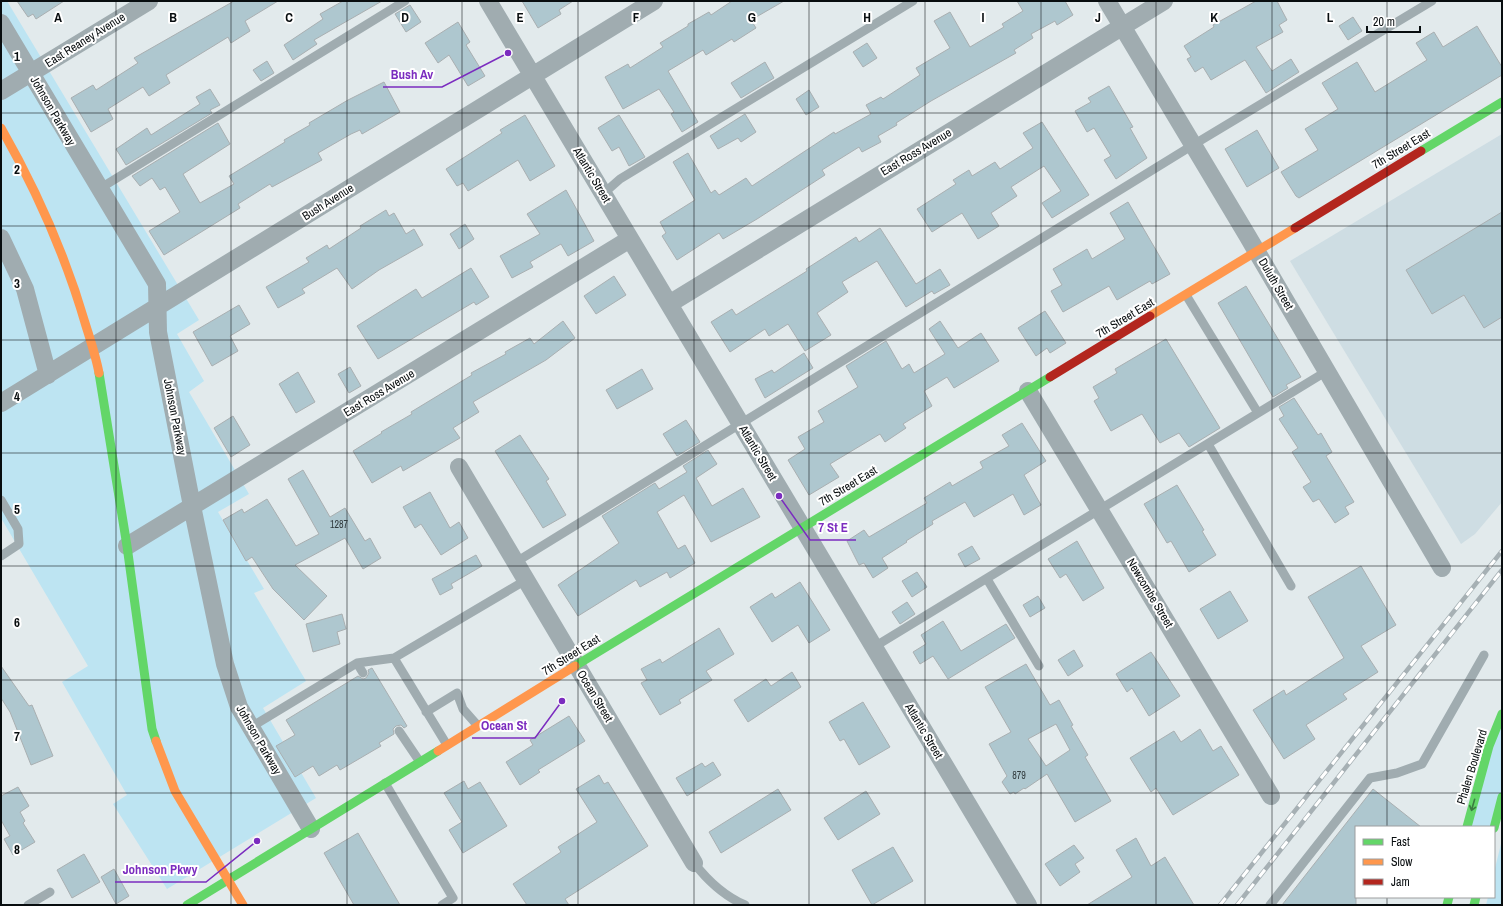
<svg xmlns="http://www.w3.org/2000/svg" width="1503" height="906" viewBox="0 0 1503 906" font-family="'Archivo Narrow',sans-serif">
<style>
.built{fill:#cedde3}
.green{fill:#bde4f2}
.building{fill:#aec7cf;stroke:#a9afb1;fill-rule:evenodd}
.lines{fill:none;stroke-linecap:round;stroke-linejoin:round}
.lane{stroke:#a0acb0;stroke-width:9}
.street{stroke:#a0acb0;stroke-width:18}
.fast{stroke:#63d668;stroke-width:9}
.slow{stroke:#ff974d;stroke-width:9}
.jam{stroke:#b3261e;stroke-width:9}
.rail-casing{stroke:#a6b0b4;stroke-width:4.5}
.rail{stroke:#fff;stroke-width:3;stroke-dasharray:9;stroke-linecap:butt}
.oneway{stroke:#3a7c40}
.grid{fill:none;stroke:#080d0f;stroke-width:1;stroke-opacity:0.55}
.labels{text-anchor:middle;stroke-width:4;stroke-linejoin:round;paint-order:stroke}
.number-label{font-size:10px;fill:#323c3f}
.street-label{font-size:12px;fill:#080d0f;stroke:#fff}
.grid-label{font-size:13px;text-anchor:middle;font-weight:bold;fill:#080d0f;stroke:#fff;stroke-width:4;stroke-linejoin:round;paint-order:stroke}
.leader{fill:none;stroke:#7b2cbf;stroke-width:1.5}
.callout-dot{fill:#7b2cbf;stroke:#fff;stroke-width:1.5}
.callout-label{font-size:13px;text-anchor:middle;font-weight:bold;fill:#7b2cbf;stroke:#fff;stroke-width:4;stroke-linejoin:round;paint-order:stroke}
</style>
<rect width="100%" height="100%" fill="#e2eaec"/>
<!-- built -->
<path class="built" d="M1502,134V502L1475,534L1461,544L1290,261Z"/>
<!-- green -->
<path class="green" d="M1,1H7L199,320L177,334L204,381L189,392L249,494L218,512L264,589L254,593L306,681L263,708L316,798L167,889L113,804L127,795L62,682L88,666L1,518Z
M1502,714V797L1494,827H1467Z
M1502,840V905H1486L1488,897H1494V872Z"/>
<!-- building -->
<path class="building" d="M17,1H64L36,19L33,14L28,17Z
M234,1H278L245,21L250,31L231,43L228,37L166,75L170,83L149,96L143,87L108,109L113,119L91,132L71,98L93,85L96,90L138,63L134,58Z
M343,1H382L314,40L317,44L293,60L284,45L323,19L320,14Z
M522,1H573L559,10L561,14L538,28Z
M732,1H784L751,20L756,28L734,42L732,39L706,55L703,50L668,71L698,122L682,132L671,114L674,112L659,89L623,109L605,77L628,64L630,68L663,47L660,43L688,26V24L709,12L711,15Z
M1017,1H1065L1073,15L1057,25L1055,21L1031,34L1033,38L1014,50L1016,53L931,101L896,123L897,125L878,136L881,142L862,152L859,147L822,170L825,175L757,219L723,239L719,233L677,260L662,236L666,233L660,222L695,200L673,162L688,153L711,193L715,190L719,195L746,178L752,186L834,132L835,134L871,114L866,105L881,97L883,99L920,75L916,68L950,48L934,21L950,12L970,47L1004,27L1002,24L1023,11Z
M1256,1H1277L1287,20L1279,25L1283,32L1256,47L1272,71L1291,59L1299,72L1266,93L1245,60L1211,80L1203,67L1195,72L1187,59L1191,57L1184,46L1214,27L1213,25Z
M410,5L421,22L406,32L395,14Z
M1353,17L1362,31L1348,40L1339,26Z
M458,22L470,42L466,45L485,76L468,86L449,55L438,63L425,43Z
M1477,26L1502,67V75L1299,198L1296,196L1281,172L1318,150L1305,129L1338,109L1322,83L1357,62L1375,92L1427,60L1416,43L1434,32L1443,47Z
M867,43L877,58L863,67L853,52Z
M267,61L274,73L261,81L253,70Z
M765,62L774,78L741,98L731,83Z
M384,82L400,112L362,134L360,130L351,134L318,153L322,160L272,187L270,184L238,204L240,208L164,255L149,231L180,212L165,187L160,190L152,178L140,186L132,176L218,123L230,144L183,174L200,203L234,184L229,176L285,142L284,140L310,125L309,123L348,100Z
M1109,86L1133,127L1130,128L1147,158L1116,179L1104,160L1111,156L1094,128L1087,132L1075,111L1091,102L1088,98Z
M210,89L220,105L210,110L212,113L126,165L116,149L147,128L151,135L200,104L196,97Z
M809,90L819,107L806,115L796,99Z
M745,114L756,132L741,142L738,138L718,149L710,136Z
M525,115L555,166L530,181L518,160L468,191L463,183L457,186L446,169L502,133L500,130Z
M619,115L645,157L629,166L619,147L612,151L598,128Z
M1042,122L1089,195L1052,218L1042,203L1061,191L1044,166L1011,187L1017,196L991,213L999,226L978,239L962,213L932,232L917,209L956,184L953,180L969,170L972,176L995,162L1000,169L1033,148L1023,133Z
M1257,130L1279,168L1247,187L1225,149Z
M566,190L594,241L568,256L561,244L530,262L533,267L512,278L500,256L540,234L527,214Z
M1128,202L1170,274L1152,284L1150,281L1117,300L1109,286L1063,312L1051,291L1062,285L1053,269L1087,249L1092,259L1125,239L1110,213Z
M386,210L389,216L394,213L406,234L414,229L423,245L379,270L352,289L337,268L302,289L305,293L278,308L266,287L309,262L306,258L327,245L329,249L361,228L360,226Z
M1502,212V317L1484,328L1464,295L1432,314L1406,270Z
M465,224L474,239L459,249L450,234Z
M880,228L916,284L940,269L950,285L934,294L932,291L906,307L877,261L842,282L848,292L817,313L831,335L805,351L788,324L769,336L765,329L730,352L711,322L732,309L736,315L807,271L806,269L856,237L859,242Z
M471,268L489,297L476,305L474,302L378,359L357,326L416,289L422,298Z
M614,276L626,295L596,314L584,296Z
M1246,286L1301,377L1286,385L1288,388L1273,397L1218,303Z
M239,305L250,324L230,336L238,351L212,366L193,332Z
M1045,311L1066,343L1050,353L1047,348L1036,356L1018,328Z
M563,321L575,338L546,360L473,402L479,412L453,428L460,438L403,471L401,466L372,483L353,451L382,433L381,432L412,414L411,412L472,375L471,373L506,354L505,352L530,338L534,344Z
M940,321L958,348L981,333L999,361L954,388L947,377L924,391L932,406L903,424L906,428L885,442L880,434L830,464L839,477L809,495L788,460L805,449L798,437L824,422L818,411L858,387L846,366L886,341L902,369L909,364L914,373L945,354L929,329Z
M1166,339L1220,428L1189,447L1179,433L1160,443L1142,414L1111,431L1094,401L1099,398L1093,387L1117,373L1115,369Z
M804,353L813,368L765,398L755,379L772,370L774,373Z
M350,367L361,386L349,393L338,374Z
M642,369L653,389L617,409L606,390Z
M298,372L315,402L296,413L279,384Z
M1294,398L1318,435L1321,433L1332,452L1326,456L1354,502L1345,507L1349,514L1335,523L1319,499L1313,502L1303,487L1311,482L1292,452L1298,448L1279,419L1284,416L1279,407Z
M233,416L250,445L231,457L214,428Z
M686,420L700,442L677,456L663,434Z
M1022,423L1046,461L1024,475L1041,505L1024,515L1013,494L974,517L965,502L932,521L933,524L906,541L907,542L882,558L888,568L873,578L864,563L859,565L847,541L864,530L869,537L927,503L924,498L950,482L952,486L983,468L980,462L1009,446L1002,435Z
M520,435L549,479L546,481L566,515L543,528L495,451Z
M708,450L717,464L696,478L712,506L743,488L760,517L711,542L684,495L657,512L678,549L685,545L695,563L670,578L667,572L640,587L636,580L578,616L558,585L619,543L602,516L655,483L659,489L687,472L683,466Z
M303,470L330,517L345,508L365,541L370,538L381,558L363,569L345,538L295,565L327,596L304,620L273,589L252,557L246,561L223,520L242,509L244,513L267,499L296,546L319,534L288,479Z
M1177,485L1204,530L1202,531L1216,555L1189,572L1171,541L1167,543L1144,504Z
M430,492L450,528L459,522L468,538L441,555L421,524L415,528L403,507Z
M1077,541L1104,588L1083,601L1066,574L1060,578L1048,559Z
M972,546L980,559L965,567L958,554Z
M476,555L482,566L451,584L453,588L440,595L432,579Z
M1361,566L1396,625L1361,646L1378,672L1343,694L1347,699L1306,725L1315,739L1284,759L1253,710L1284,690L1286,695L1344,658L1308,597Z
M917,572L927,587L912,597L902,581Z
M800,582L830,630L809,643L798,625L772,642L750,607L772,593L775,598Z
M1230,591L1248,621L1218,639L1200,609Z
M1038,596L1045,608L1030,617L1023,605Z
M907,602L915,614L900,624L892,612Z
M342,614L346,629L337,632L340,644L313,652L306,624Z
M943,621L961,651L1006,624L1015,638L948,679L933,656L920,664L913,652L926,644L921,635Z
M719,628L734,654L706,671L712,680L679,700L681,703L660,715L641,683L647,680L641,669L660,659L662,663Z
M1074,650L1083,666L1068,676L1058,660Z
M1151,652L1180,696L1149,716L1132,688L1127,692L1116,674Z
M1026,664L1050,705L1059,700L1073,725L1071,726L1088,755L1085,757L1111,801L1075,822L1047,774L1025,789L1024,788L1015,794L1014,792L1010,794L1002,782L1007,776L989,744L1011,732L985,687ZM1056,724L1070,750L1046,766L1028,739Z
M1,666L29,706L32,705L53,756L31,765L10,712L1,698Z
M372,668L407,726L404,728L401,725L396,726L393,729L394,734L379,743L381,746L340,770L337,765L319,776L313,766L295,777L276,746L295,735L286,720L358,676L363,679L366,678L369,673L368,670Z
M792,672L801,687L748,722L734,700L766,679L771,686Z
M863,702L890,747L859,765L844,739L840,741L829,722Z
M569,716L585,741L538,770L540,772L520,785L506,762L533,745L530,740Z
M1200,729L1213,751L1221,746L1239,775L1173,815L1156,788L1151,792L1130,758L1174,731L1181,742Z
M713,762L721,775L687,796L676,778L702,763L705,767Z
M599,775L604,784L608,782L648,846L565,899L569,905H527L513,884L561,852L558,847L597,822L576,789Z
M464,781L468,789L480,782L507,826L463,853L449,830L462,822L444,793Z
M18,787L29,806L20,812L25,821L23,823L35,842L13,855L4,839L10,836L1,820V796Z
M778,789L791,810L721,853L709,832Z
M1373,789L1421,827H1356V905H1282Z
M866,791L880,814L838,840L824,818Z
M358,833L400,905H354L324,853Z
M1136,838L1151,866L1165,857L1194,905H1087L1132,877L1116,850Z
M1074,845L1084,858L1075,864L1080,872L1060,886L1045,864Z
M893,847L913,881L872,905L852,870Z
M84,854L100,882L72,898L57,870Z
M114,869L129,896L116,904L101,877Z"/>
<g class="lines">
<!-- lane -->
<path class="lane" d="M99,189L405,1
M603,194L620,179L913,1
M1186,295L1258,413
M1208,444L1291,586
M1,500L18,529L19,544L1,556
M516,562L1193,145L1432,1
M987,579L1039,666
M874,647L1327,371
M363,673L357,663L394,658
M426,712L457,693L463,709L478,726
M251,727L357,663
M399,731L420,762
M447,745L394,658L526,580
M385,783L453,898L442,905
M694,863C708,881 724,896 745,905
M28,905L50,892
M1270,905L1370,778L1397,773L1422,764L1484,655"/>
<!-- street -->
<path class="street" d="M488,1L1028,905
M1107,1L1247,235L1442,568
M1,23L157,284L158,332L192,506L225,664L239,707L311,829
M1,91L149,1
M1,238L25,289L48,375
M669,304L1164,1
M1028,391L1271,796
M1,403L654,1
M459,467L694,863
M127,546L630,239"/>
<!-- fast -->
<path class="fast" d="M1421,151L1502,102
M99,373L127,546L152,729L156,741
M575,666L1050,377
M1467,827L1489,746L1502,714
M1494,828L1502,797
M187,905L438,751
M1447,905L1449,897
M1474,905L1476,897"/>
<!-- slow -->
<path class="slow" d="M1,128C37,191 66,257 86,326C91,342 96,357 99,373
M1150,316L1295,228
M156,741L175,791L243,905
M438,751L575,666"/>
<!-- jam -->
<path class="jam" d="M1295,228L1421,151
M1050,377L1150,316"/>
<!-- rail casing -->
<g class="rail-casing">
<path id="rail" d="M1220,905L1502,551
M1237,905L1502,570"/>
</g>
<!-- rail -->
<use href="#rail" class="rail"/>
</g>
<!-- one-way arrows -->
<defs><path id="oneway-shaft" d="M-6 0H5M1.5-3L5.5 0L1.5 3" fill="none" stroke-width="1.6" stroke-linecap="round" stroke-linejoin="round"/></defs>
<use class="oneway" href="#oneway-shaft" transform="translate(1473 805) rotate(106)"/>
<!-- grid -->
<path class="grid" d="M116,1V905M231,1V905M347,1V905M462,1V905M578,1V905M694,1V905M809,1V905M925,1V905M1041,1V905M1156,1V905M1272,1V905M1387,1V827M1,113H1502M1,226H1502M1,340H1502M1,453H1502M1,566H1502M1,680H1502M1,793H1502M1387,897V905"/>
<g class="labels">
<!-- number labels -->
<g class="number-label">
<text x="339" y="528">1287</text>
<text x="1019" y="779">879</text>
</g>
<!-- street labels -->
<g class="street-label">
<text transform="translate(85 40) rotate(-32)" y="4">East Reaney Avenue</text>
<text transform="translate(53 111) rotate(60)" y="4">Johnson Parkway</text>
<text transform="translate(1401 149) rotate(-31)" y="4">7th Street East</text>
<text transform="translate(916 152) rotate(-31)" y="4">East Ross Avenue</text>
<text transform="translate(592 175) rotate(59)" y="4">Atlantic Street</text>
<text transform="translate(328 202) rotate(-32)" y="4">Bush Avenue</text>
<text transform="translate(1276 284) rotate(60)" y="4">Duluth Street</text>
<text transform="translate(1125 318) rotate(-31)" y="4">7th Street East</text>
<text transform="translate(379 393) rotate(-31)" y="4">East Ross Avenue</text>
<text transform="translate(175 417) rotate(79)" y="4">Johnson Parkway</text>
<text transform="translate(758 453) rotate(59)" y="4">Atlantic Street</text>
<text transform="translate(848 486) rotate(-31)" y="4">7th Street East</text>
<text transform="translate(1150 593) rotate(59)" y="4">Newcombe Street</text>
<text transform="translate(571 655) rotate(-32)" y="4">7th Street East</text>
<text transform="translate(595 696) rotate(59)" y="4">Ocean Street</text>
<text transform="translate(924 731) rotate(59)" y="4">Atlantic Street</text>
<text transform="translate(259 740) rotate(60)" y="4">Johnson Parkway</text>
<text transform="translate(1472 767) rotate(-73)" y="4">Phalen Boulevard</text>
</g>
</g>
<g class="grid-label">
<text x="58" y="22">A</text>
<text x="173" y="22">B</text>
<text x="289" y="22">C</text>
<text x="405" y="22">D</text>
<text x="520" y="22">E</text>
<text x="636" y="22">F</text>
<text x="752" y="22">G</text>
<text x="867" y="22">H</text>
<text x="983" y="22">I</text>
<text x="1098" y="22">J</text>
<text x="1214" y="22">K</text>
<text x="1330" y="22">L</text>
<text x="17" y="61">1</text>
<text x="17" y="174">2</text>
<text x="17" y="288">3</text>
<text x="17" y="401">4</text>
<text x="17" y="514">5</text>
<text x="17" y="627">6</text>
<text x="17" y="741">7</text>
<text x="17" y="854">8</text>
</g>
<!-- callouts -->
<path class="leader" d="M508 53L442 87H383M779 496L810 540H856M562 701L535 738H472M257 841L206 882H115"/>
<g class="callout-dot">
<circle cx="508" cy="53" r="4"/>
<circle cx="779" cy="496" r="4"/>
<circle cx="562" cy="701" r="4"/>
<circle cx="257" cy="841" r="4"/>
</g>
<g class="callout-label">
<text x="412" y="79">Bush Av</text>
<text x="833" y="532">7 St E</text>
<text x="504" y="730">Ocean St</text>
<text x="160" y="874">Johnson Pkwy</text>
</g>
<!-- border -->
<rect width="1503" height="906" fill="none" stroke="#080d0f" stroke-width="4"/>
<!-- legend -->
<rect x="1355" y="826" width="140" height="72" fill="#ffffff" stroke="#9c9e9f"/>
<rect x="1363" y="839" width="20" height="6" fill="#63d668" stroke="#9c9e9f"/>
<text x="1391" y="846" font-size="12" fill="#080d0f">Fast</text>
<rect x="1363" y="859" width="20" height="6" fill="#ff974d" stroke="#9c9e9f"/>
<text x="1391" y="866" font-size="12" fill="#080d0f">Slow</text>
<rect x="1363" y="879" width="20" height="6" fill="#b3261e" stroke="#9c9e9f"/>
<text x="1391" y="886" font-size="12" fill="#080d0f">Jam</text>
<!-- scale -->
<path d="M1367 26v6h53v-6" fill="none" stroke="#080d0f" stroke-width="2"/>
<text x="1373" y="26" font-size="12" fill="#080d0f" stroke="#ffffff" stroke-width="3" paint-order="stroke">20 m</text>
</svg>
